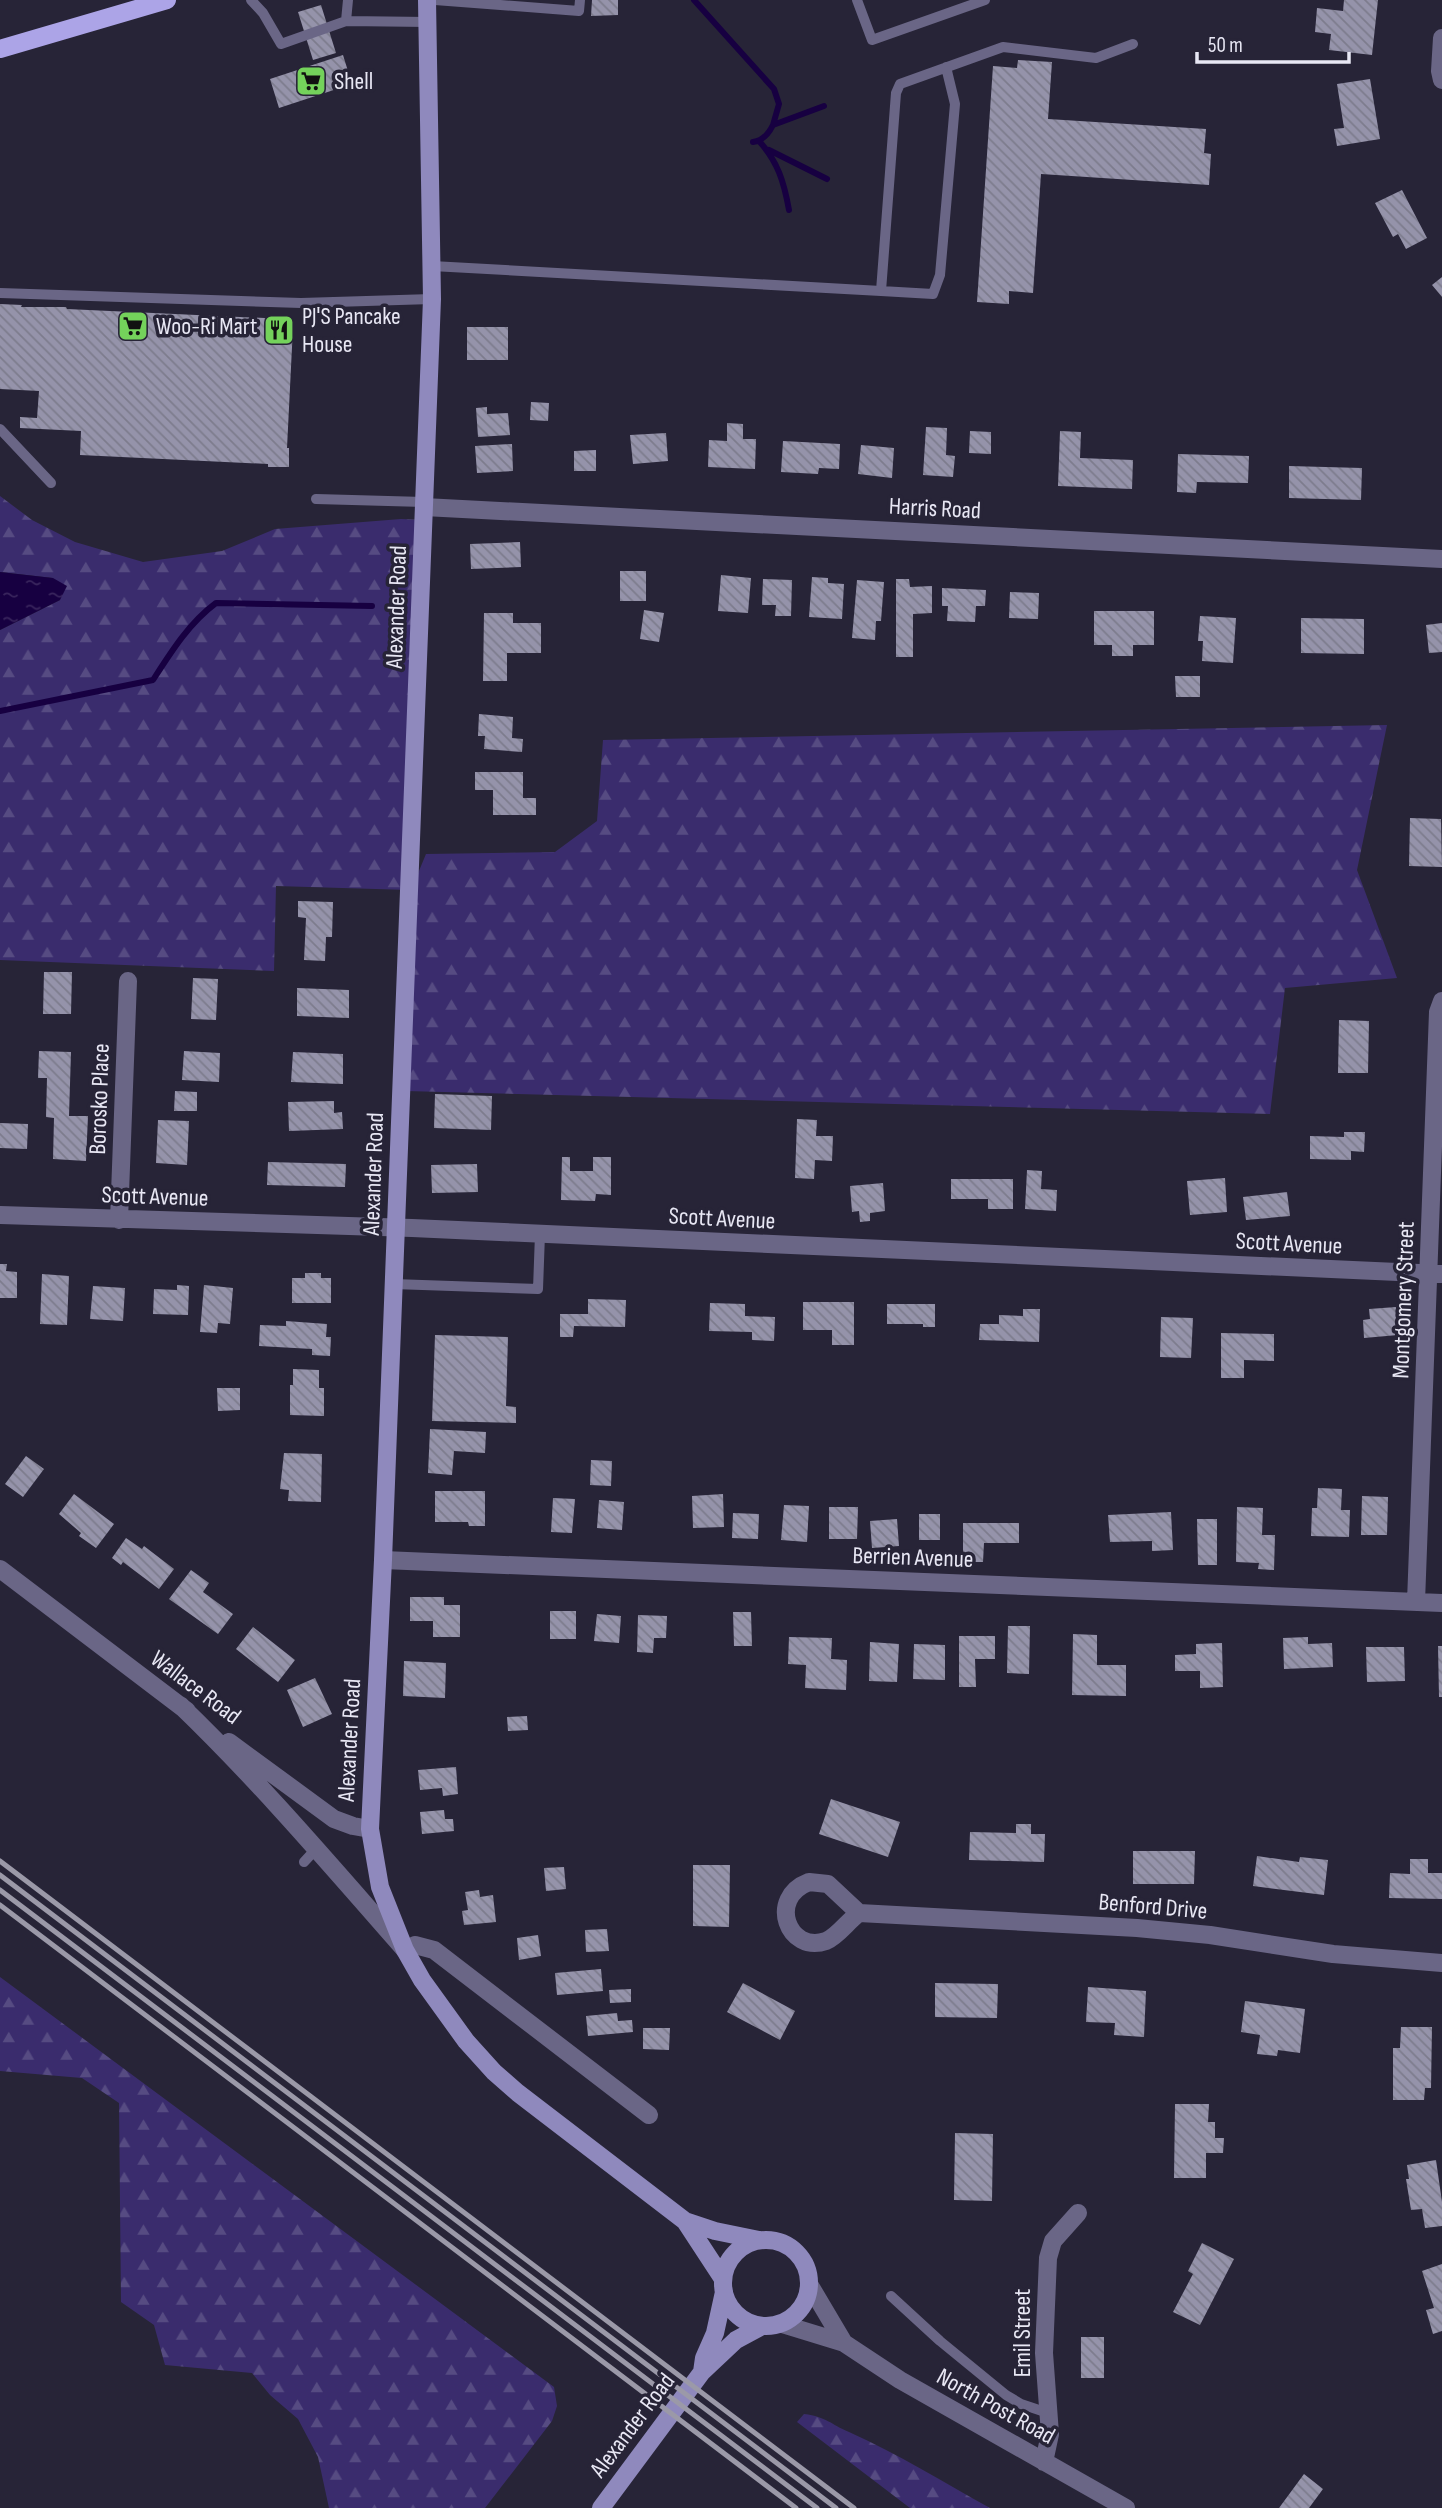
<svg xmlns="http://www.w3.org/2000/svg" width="1442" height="2508" viewBox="0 0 1442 2508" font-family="'Sofia Sans Condensed',sans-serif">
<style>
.forest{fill:url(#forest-firs)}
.water{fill:url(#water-ripples)}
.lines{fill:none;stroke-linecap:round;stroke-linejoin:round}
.stream{stroke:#170041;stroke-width:6}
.building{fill:url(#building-back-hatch)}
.lane{stroke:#6a6686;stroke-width:10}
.street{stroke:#6a6686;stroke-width:18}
.secondary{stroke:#8f89bd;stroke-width:18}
.primary{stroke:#aca4e7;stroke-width:18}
.rail{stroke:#9b99a8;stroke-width:5}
.labels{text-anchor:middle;stroke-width:7;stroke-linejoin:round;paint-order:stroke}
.poi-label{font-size:24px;fill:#e8e7f4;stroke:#272437;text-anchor:start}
.street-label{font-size:24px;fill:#e8e7f4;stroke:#272437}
</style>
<defs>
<pattern id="forest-firs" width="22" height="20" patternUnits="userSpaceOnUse" patternTransform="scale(1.75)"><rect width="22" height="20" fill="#3a2c6d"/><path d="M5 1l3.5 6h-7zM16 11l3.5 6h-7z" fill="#564b82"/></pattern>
<pattern id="water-ripples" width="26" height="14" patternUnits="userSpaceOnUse" patternTransform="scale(1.75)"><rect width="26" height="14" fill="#170041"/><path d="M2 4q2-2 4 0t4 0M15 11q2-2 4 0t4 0" fill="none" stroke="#39255d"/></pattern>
<pattern id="building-back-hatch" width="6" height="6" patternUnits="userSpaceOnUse" patternTransform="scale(1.75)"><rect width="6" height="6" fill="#9593aa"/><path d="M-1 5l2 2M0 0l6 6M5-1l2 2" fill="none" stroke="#7d7c8d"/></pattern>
</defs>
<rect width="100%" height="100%" fill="#272437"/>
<!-- forest -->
<path class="forest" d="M0,496L32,520L75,542L143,562L222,551L275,529L401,519L424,520L409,890L276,886L274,971L0,960V630L60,600L53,578L0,572Z
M1387,725L1357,870L1397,978L1285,988L1270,1114L406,1091L414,883L426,854L555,852L597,821L603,740Z
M0,1977L554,2387L557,2406L552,2421L485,2508H329L318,2457L298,2419L270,2395L252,2373L165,2365L154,2325L121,2302L119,2103L82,2078L0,2071Z
M804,2414C827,2417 830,2424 849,2432C898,2454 943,2482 990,2508H910L797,2422Z"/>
<!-- water -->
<path class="water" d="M0,572L53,578L67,586L60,600L0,630Z"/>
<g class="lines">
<!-- stream -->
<path class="stream" d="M694,0L774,89L779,104L773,125
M759,141C778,162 784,182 789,210
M753,142C763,141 769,133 773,125L824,106
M769,150L827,179
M0,711L153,680C171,652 189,623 216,603L372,606"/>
</g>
<!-- building -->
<path class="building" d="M592,0H618V15L591,16Z
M1344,0H1378L1372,55L1329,50L1331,34L1315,32L1317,8L1343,11Z
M321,5L336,53L313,60L298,12Z
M343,55L352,84L279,108L270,79Z
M1018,60L1052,62L1048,119L1206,129L1204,153L1211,154L1209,185L1041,174L1033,293L1009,291V304L977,302L993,66L1017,68Z
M1370,79L1380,139L1337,146L1334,129L1344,128L1337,84Z
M1402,190L1427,238L1406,249L1398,234L1393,237L1375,203Z
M1442,277V297L1432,285Z
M0,304L22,305L21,307H66L67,309L286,319L293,327L287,448H289V467H268V464L80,455L81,431L20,428V417L37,418L39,391L0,389Z
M467,327H508V360H467Z
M531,402L549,403L548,421L530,420Z
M487,407V414L508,413L510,435L478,437L476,408Z
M727,423L743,424V439H756L755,469L708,467L709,440L727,441Z
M926,427L947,428L946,455L955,456L953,477L923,475Z
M970,431L991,432V454L969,453Z
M1060,431L1081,432L1080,458L1133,460L1132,489L1058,486Z
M666,433L668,461L633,464L630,435Z
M783,441L840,444L839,469L819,468L818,474L781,472Z
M512,444L513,471L477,473L475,446Z
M861,445L894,448L892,478L858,474Z
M596,450V471H574V451Z
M1178,454L1249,456L1248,483L1197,482L1196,493L1177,492Z
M1289,466L1362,468L1361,500L1289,498Z
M520,542L521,567L471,569L470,544Z
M620,571H646V601H620Z
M721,575L751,578L748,613L718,611Z
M812,577L828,578V583L844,584L842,619L809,617Z
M763,579L792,580L791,616H775L776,605H762Z
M896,579H909L910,587L932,586V613L913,614V657H896Z
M857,580L884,582L881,621H876L875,640L852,638Z
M942,588L986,590L985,606H976L975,622L947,621L948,606H942Z
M1010,592L1039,593L1038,619L1009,618Z
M644,610L664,613L659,642L640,639Z
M1094,611H1154V645H1133V656H1112V645H1094Z
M484,613H513V623H541V653H507V681H483Z
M1200,616L1236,618L1233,663L1202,661L1203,641H1198Z
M1301,618L1364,619V654L1301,653Z
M1442,623V652L1429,653L1426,625Z
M1175,676H1200V697H1176Z
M479,714L513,717L512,738L523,739L522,752L484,749L485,736H478Z
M475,772H523V798H536V815H493V790H475Z
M1410,818L1441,819L1442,867L1409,866Z
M298,901L333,902L332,937H326L325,961L304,960L306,918L298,917Z
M44,972H72L71,1014H43Z
M193,978L218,979L216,1020L191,1019Z
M297,988L349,990V1018L297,1016Z
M1339,1020L1369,1021L1368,1073H1338Z
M39,1051L71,1052L69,1116H88L86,1161L53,1159L54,1118L46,1117L47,1078H38Z
M184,1051L220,1053L219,1082L182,1080Z
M293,1052L343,1054V1084L291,1082Z
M175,1091L197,1092V1111H174Z
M435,1094L492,1096L491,1130L434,1128Z
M334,1101V1113L342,1112L343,1129L289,1131L288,1102Z
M797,1119L817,1120L816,1136H833L832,1161L815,1160L814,1179L795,1178Z
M158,1120L189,1121L187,1165L156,1163Z
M0,1123L28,1124L27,1149L0,1148Z
M1344,1132H1365L1364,1152L1351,1151V1160L1310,1159V1136L1344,1137Z
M562,1157H570V1171H593V1157H611V1195L596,1194L595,1201L561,1200Z
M268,1162L346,1164L345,1187L267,1185Z
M477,1164L478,1192L432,1193L431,1165Z
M1027,1170L1042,1171L1041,1189L1057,1190L1056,1211L1025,1209Z
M1225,1178L1227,1212L1190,1215L1187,1181Z
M951,1179H1013V1209H988V1199H951Z
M883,1183L885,1211L870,1213V1221L860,1222L859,1211L852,1212L850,1186Z
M1287,1192L1290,1216L1246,1220L1243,1197Z
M0,1264H7L6,1271L17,1272V1298H0Z
M305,1273H321V1278H331V1303H292V1278H305Z
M42,1274L69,1276L67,1325L40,1324Z
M177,1285L189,1286L188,1315L153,1314L154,1289L177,1290Z
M204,1285L233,1288L230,1324L218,1323L217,1333L200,1332Z
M93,1286L125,1288L123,1321L90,1319Z
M588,1299L626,1300L625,1327L574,1326L573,1337H560V1314H588Z
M803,1302H854V1345H832V1330H803Z
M710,1303L745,1304V1316L775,1317L774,1341L752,1340V1332L709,1331Z
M887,1304H935V1327H923V1324H887Z
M1396,1307L1398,1335L1364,1338L1363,1320L1370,1319L1369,1309Z
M1023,1309H1040L1039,1342L979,1340L980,1324H999V1315L1023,1316Z
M1161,1317L1193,1318L1191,1358L1160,1357Z
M286,1321L327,1324L326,1337H331L330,1356L312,1355V1349L259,1346L260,1325L286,1326Z
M1221,1333L1274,1334V1361L1244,1360V1378H1221Z
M435,1335L508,1337L506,1406L516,1407V1423L432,1421Z
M293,1369L319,1370V1388H324V1416L290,1415V1385H293Z
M217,1388H240V1410L218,1411Z
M430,1429L486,1432L485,1453L454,1451L452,1475L428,1473Z
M284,1453L322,1454L321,1502L288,1501L289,1490L280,1489Z
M26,1456L44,1469L23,1497L5,1484Z
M591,1460L612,1461L611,1486L590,1485Z
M1318,1488L1342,1489L1341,1510H1350L1349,1537L1311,1536L1312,1508H1317Z
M435,1491H485V1526H469L468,1522H435Z
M74,1494L114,1524L96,1548L79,1536L81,1533L59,1514Z
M723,1494L724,1527L693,1528L692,1496Z
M1362,1496L1388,1497L1387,1535H1361Z
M553,1498L575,1499L572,1533L551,1532Z
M599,1500L624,1502L622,1530L597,1528Z
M784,1505L809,1506L807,1542L781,1540Z
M829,1507H858L857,1539H829Z
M1237,1507L1263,1508L1262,1535H1275L1274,1570L1258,1569L1259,1563L1236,1562Z
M1171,1512L1173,1550L1152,1551V1541L1110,1542L1108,1515Z
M733,1513L759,1514L758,1539L732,1538Z
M919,1514H940V1540H919Z
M897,1519L899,1546L872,1548L870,1521Z
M1197,1519H1217V1565H1198Z
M963,1523H1019V1543H984L983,1562H963Z
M126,1538L142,1549L144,1546L174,1569L159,1589L123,1562L121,1565L112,1558Z
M191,1570L209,1583L203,1592L233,1614L218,1634L169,1599Z
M410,1597H444V1605H460V1637H433V1621H410Z
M550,1611H576V1639H550Z
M733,1612H751L752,1646H734Z
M597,1614L621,1616L619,1643L594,1641Z
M638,1615L667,1616L666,1638H654L653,1653L637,1652Z
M1008,1626H1030L1029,1674L1007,1673Z
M253,1627L295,1660L278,1682L236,1649Z
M1073,1634L1097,1635V1665H1126V1696L1072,1695Z
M959,1636H995V1659H975L976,1687H959Z
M789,1637L832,1638L831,1659L847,1660L846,1690L805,1688L806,1665L788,1664Z
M1308,1637V1644L1332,1643L1333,1667L1284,1669L1283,1638Z
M870,1642L899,1644L897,1682L869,1681Z
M1222,1643L1223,1687L1200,1688V1671H1175V1655L1196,1654V1644Z
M914,1644L945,1645V1680L913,1679Z
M1438,1646H1442V1697H1439Z
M1366,1647H1404L1405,1681L1367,1682Z
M404,1661L446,1663L445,1698L403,1696Z
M315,1678L332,1714L303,1727L287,1690Z
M527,1716L528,1730L508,1731L507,1717Z
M456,1767L458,1794L443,1796L442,1788L420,1790L418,1770Z
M831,1799L900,1822L888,1857L819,1834Z
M444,1810L445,1819H453L454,1831L422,1834L420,1812Z
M1016,1824H1031V1834H1045L1044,1862L969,1860L970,1832L1016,1833Z
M1133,1851H1195L1194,1884H1133Z
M1257,1856L1299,1862L1300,1857L1328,1860L1324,1895L1253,1886Z
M1410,1859H1428V1873H1442V1899L1389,1898L1390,1873L1410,1874Z
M693,1865H730L729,1927L693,1926Z
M564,1867L566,1889L546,1891L544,1868Z
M479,1890L480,1897L493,1895L496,1922L464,1925L462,1911L468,1910L465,1892Z
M607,1929L609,1951L586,1952L585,1930Z
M538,1935L541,1956L519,1960L517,1938Z
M601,1969L603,1991L557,1995L555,1973Z
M743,1983L795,2011L780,2040L727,2012Z
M935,1983L998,1984L997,2018L935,2017Z
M1088,1987L1146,1991L1144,2037L1114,2035L1115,2023L1086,2022Z
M631,1989V2002L610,2003L609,1990Z
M1245,2001L1305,2009L1300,2053L1278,2050L1277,2056L1257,2054L1260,2035L1241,2032Z
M617,2013L618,2021L632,2020L633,2032L588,2036L586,2016Z
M1401,2027H1432L1431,2088H1425L1424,2100H1393V2048H1400Z
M643,2028H670L669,2050L643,2049Z
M1175,2104H1209L1208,2122H1215V2138H1224L1223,2153H1206V2178H1174Z
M955,2133L993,2134L992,2201L954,2200Z
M1436,2160L1442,2202V2226L1425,2228L1422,2209L1411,2210L1406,2179H1409L1407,2165Z
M1202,2243L1234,2259L1200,2325L1173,2312L1193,2274L1188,2271Z
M1442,2264V2331L1433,2334L1426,2310L1434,2308L1422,2271Z
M1081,2337H1104V2378H1081Z
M1304,2474L1323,2489L1309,2508H1279Z"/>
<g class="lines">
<!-- lane -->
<path class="lane" d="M251,0L263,13L281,44L346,21L428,22
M435,0L579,11L580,0
M857,0L872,40L985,0
M346,21L348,0
M432,266L881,291L896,93L900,84L1003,47L1096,58L1133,44
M881,291L933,294L940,275L955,104L946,67
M0,293L301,303L432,299
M0,429L51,483
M316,499L424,502
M393,1284L538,1289L540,1234
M304,1862L316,1849
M891,2296L940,2341L1006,2395L1021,2404L1048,2413"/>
<!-- street -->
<path class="street" d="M1442,38L1440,71L1442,80
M424,507L1442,559
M0,1215L412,1228L1442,1274
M119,1220L128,981
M383,1560L1442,1603
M0,1569L187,1711
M1416,1602L1438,1012L1442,1001
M180,1705C260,1782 332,1867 405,1950L415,1945L434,1950L649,2115
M229,1742L334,1819L353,1826L370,1829
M809,1882L828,1884L859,1913C848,1921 837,1937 826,1941C788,1954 767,1898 809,1882Z
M859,1913L1137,1928L1210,1935L1333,1954L1442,1963
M809,2284L844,2343
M782,2324L844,2343L900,2380L1126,2508
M1044,2462L1050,2434L1044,2353L1048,2258L1053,2241L1078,2213"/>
<!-- secondary -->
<path class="secondary" d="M427,0L432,299L383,1560L370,1829L380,1887L405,1950L422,1980L466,2041L494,2072L518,2093L685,2221L723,2279
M685,2221L715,2231L759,2240
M723 2283a43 43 0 1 1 86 0a43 43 0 1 1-86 0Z
M702,2372L704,2358L715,2333L724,2292
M601,2508L702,2372L736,2340L762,2326"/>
<!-- primary -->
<path class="primary" d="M0,49L167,0"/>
<!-- rail -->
<path class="rail" d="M0,1861L854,2508
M0,1875L836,2508
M0,1890L817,2508
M0,1905L796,2508"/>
</g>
<!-- icons -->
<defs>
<g id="supermarket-square" transform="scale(1.575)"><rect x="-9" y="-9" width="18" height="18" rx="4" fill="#74d25b" stroke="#272437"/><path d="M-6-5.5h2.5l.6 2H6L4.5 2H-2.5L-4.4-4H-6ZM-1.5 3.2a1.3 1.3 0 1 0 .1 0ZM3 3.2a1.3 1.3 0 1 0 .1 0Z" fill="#111"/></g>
<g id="restaurant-square" transform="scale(1.575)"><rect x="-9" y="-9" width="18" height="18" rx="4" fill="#74d25b" stroke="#272437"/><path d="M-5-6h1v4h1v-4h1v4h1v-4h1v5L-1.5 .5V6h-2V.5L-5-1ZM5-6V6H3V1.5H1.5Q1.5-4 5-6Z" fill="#111"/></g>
</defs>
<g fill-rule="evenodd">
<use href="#supermarket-square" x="311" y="81"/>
<use href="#supermarket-square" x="133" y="326"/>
<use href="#restaurant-square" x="279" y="330"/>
</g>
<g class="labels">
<!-- poi labels -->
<g class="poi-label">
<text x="334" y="89">Shell</text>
<text x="302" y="324">PJ'S Pancake<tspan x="302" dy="28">House</tspan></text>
<text x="156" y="334">Woo-Ri Mart</text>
</g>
<!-- street labels -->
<g class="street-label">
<text transform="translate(935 508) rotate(3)" y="8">Harris Road</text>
<text transform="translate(396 607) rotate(-88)" y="8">Alexander Road</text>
<text transform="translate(99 1099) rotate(-88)" y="8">Borosko Place</text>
<text transform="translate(373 1174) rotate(-88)" y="8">Alexander Road</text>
<text transform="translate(155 1196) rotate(2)" y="8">Scott Avenue</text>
<text transform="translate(722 1218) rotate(3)" y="8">Scott Avenue</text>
<text transform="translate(1289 1243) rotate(3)" y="8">Scott Avenue</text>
<text transform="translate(1403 1300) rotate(-88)" y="8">Montgomery Street</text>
<text transform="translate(913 1557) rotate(2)" y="8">Berrien Avenue</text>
<text transform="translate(196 1687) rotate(37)" y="8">Wallace Road</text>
<text transform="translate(349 1740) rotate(-87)" y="8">Alexander Road</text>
<text transform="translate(1153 1906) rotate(5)" y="8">Benford Drive</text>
<text transform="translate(1022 2333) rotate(-90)" y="8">Emil Street</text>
<text transform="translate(996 2406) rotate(29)" y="8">North Post Road</text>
<text transform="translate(632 2425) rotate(-53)" y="8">Alexander Road</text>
</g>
</g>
<!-- scale -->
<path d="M1197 52v10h152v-10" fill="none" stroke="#e8e7f4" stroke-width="3.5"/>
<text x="1208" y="52" font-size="21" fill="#e8e7f4" stroke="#272437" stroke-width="5" paint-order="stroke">50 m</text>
</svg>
